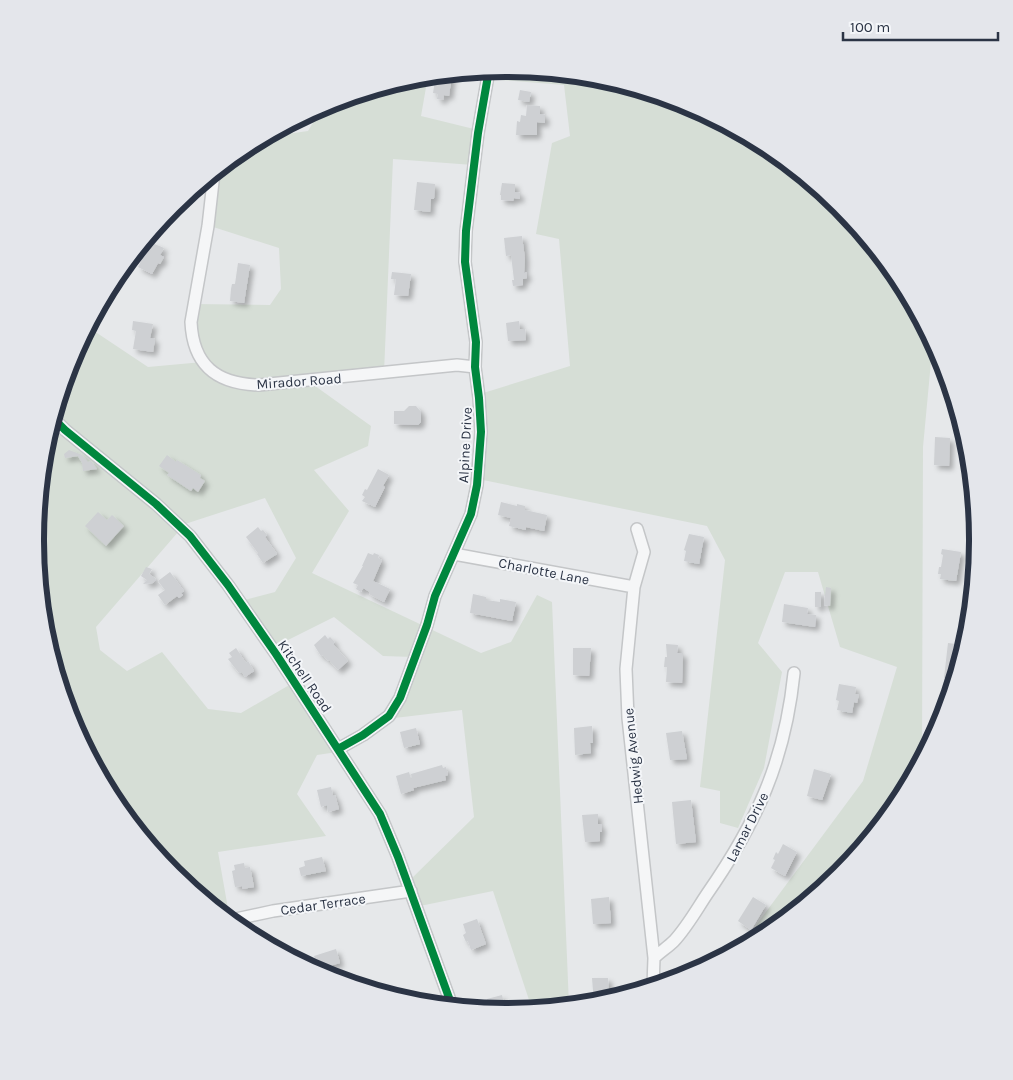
<svg xmlns="http://www.w3.org/2000/svg" width="1013" height="1080" viewBox="0 0 1013 1080" font-family="Karla,sans-serif">
<style>
.green{fill:#d6ded6}
.building{fill:#ced0d3;filter:url(#shadow)}
.lines{fill:none;stroke-linecap:round;stroke-linejoin:round}
.street-casing{stroke:#c4c6c8;stroke-width:14}
.street{stroke:#f5f6f7;stroke-width:11}
.cycleway-casing{stroke:#f4f6f9;stroke-width:11}
.cycleway{stroke:#00873e;stroke-width:8}
.labels{text-anchor:middle;stroke-width:4;stroke-linejoin:round;paint-order:stroke}
.street-label{font-size:14px;fill:#2b3445;stroke:#f4f6f9}
.rim{fill:none;stroke:#2b3445;stroke-width:6}
</style>
<defs>
<filter id="shadow"><feDropShadow dx="4" dy="4" stdDeviation="2.5" flood-color="#0004"/></filter>
</defs>
<rect width="100%" height="100%" fill="#e6e8ea"/>
<!-- green -->
<path class="green" d="M507,69L599,78L687,105L769,148L840,207L899,278L937,349L932,351L923,447L922,757L898,802L840,874L768,932L740,947L863,781L897,667L840,647L818,572H785L758,643L782,672L764,768L738,828L720,823V791L700,787L725,560L707,526L478,479L480,394L570,366L559,239L536,234L552,143L570,136L564,85L489,79L490,70Z
M428,76L421,116L478,130L473,165L393,159L384,373L304,378L371,426L368,446L314,470L349,511L312,573L481,653L511,642L537,595L552,602L569,1005L532,1009L493,891L420,906L411,879L474,817L462,710L386,719L413,657L383,656L334,617L274,647L241,601L275,592L296,558L265,498L185,524L96,627L100,650L127,671L162,652L208,709L241,713L298,680L344,751L317,755L297,794L326,836L218,852L230,920L173,873L114,802L71,720L44,632L35,540L44,448L71,359L88,327L148,367L203,362L192,304L270,305L281,289L279,248L207,225L216,171L245,148L266,137L308,131L318,114L316,110L326,104L415,78Z"/>
<!-- building -->
<path class="building" d="M452,74L449,96L444,95L443,100L437,99L438,94L433,93L436,75Z
M520,90L531,92L529,102L518,100Z
M527,105L540,106V114L545,115V123L537,122V135H516L517,121L520,122L521,115L526,116Z
M417,182L435,184L434,199H431L430,212L414,210Z
M502,183L515,184V192L520,193V199L514,198L513,201L501,200V195H500Z
M522,236L525,259L524,273L527,272V278L523,279V285L513,286L512,280H514L511,255L506,256L504,238Z
M150,243H152L164,248L160,255L164,257L160,264L158,263L152,274L138,267Z
M238,263L250,265L244,303L230,301L231,289L232,284H235Z
M392,272L411,274L408,296L394,295L396,279H391Z
M133,321L153,324L150,338L155,339L153,352L133,349L136,331L132,330Z
M519,321L520,329H525L526,340L508,341L506,323Z
M942,370H945L948,380L941,379Z
M409,406H416L421,412V422L418,425L394,424V411H404Z
M935,437L950,438L949,466L934,465Z
M69,450L82,455L88,462L91,461L97,469L83,471L82,463L78,456L65,458L64,454Z
M167,455L176,462L177,460L201,475L200,478L205,481L198,492L193,488L191,491L167,475L169,473L159,466Z
M378,469L389,475L383,486L385,487L375,507L362,501L365,497L362,495L365,489L367,490Z
M501,502L517,506V504L525,506V510L547,515L544,531L526,527V530L509,526L511,518L498,515Z
M98,512L107,520L112,515L124,526L106,546L85,526Z
M258,527L261,531L263,530L267,535L265,537L277,554L263,563L257,554L258,553L246,537Z
M689,534L704,537L699,564L684,561L686,551L684,550Z
M942,549L961,552L956,581L940,579L941,574H938L939,567H941L943,555L941,554Z
M368,553L373,555L374,553L379,555L378,558L382,560L373,581L390,589L384,602L369,594L370,592L363,588L361,592L356,589L358,585L353,583L363,566H362Z
M146,567L152,569L149,574L156,579L153,583L143,584L147,580L141,576Z
M170,572L184,591L181,593L183,595L179,598L177,596L165,605L158,595L165,590L158,581Z
M826,587L831,588L830,606L824,605Z
M815,592H821V607H815Z
M473,594L486,597V600L500,602V599L516,602L512,621L470,613Z
M784,604L808,608L807,614L816,615L815,627L782,622Z
M325,635L328,639L330,637L335,642L333,644L348,661L338,670L329,660L328,661L323,655L321,656L314,645Z
M948,643L963,645L961,657L954,680L944,678Z
M666,644L678,645L677,653H683L682,683L666,682L667,667H664L665,657H667Z
M236,648L246,663L248,661L254,671L245,677L242,672L239,673L228,659L232,657L229,653Z
M573,648H591L589,676L573,675Z
M839,684L856,687L855,694H859L857,703L854,702L852,713L837,710L839,701L836,700Z
M592,726L593,743H590L591,753L575,755L574,728Z
M416,728L420,744L404,748L400,732Z
M682,731L687,759L670,760L666,733Z
M442,765L443,768L446,767L448,775L445,776L446,780L413,788L414,790L401,794L396,776L409,772L411,779H412L411,774Z
M814,769L831,774L822,800L807,796Z
M331,787L333,796L335,795L339,809L328,812L327,805L321,807L317,790Z
M691,800L696,842L676,844L672,802Z
M598,814V824H601L602,832H600V841L585,842L582,815Z
M783,844L797,852L785,876L771,868L775,860L773,859L776,852L778,854Z
M322,857L326,871L301,876L299,868L305,866L304,861Z
M244,863L245,868L250,867L254,887L242,889V886L235,887L232,871L235,870L234,865Z
M609,897L611,923L593,924L591,899Z
M753,897L766,905L751,930L738,921Z
M477,919L486,944L471,950L468,941L466,942L463,935L466,933L463,924Z
M336,949L340,963L318,969L314,956Z
M592,978H608L609,999L594,1003Z
M502,995L505,1008L507,1007L508,1011L490,1010L487,999Z"/>
<g class="lines">
<!-- street casing -->
<g class="street-casing">
<path id="street" d="M214,173L208,226L191,322C193,365 216,384 259,385L457,365L475,367
M53,418L65,430L156,504L190,536L228,585L276,654L380,814L398,857L452,1006
M637,529L644,552L634,587L626,669L628,718L654,958L653,986
M454,554L634,587
M338,749L363,735L389,716L400,698L427,625L435,596L471,514L477,485L481,432L479,398L475,367L476,342L465,262L466,231L478,133L489,70
M236,919L273,911L411,891
M654,958C660,952 668,947 674,941C687,927 697,909 707,894C757,822 785,761 794,673"/>
</g>
<!-- street -->
<use href="#street" class="street"/>
<!-- cycleway casing -->
<g class="cycleway-casing">
<path id="cycleway" d="M53,418L65,430L156,504L190,536L228,585L276,654L380,814L398,857L452,1006
M338,749L363,735L389,716L400,698L427,625L435,596L471,514L477,485L481,432L479,398L475,367L476,342L465,262L466,231L478,133L489,70"/>
</g>
<!-- cycleway -->
<use href="#cycleway" class="cycleway"/>
</g>
<g class="labels">
<!-- street labels -->
<g class="street-label">
<text transform="translate(299 381) rotate(-4)" y="5">Mirador Road</text>
<text transform="translate(465 445) rotate(-87)" y="5">Alpine Drive</text>
<text transform="translate(544 571) rotate(11)" y="5">Charlotte Lane</text>
<text transform="translate(305 676) rotate(56)" y="5">Kitchell Road</text>
<text transform="translate(633 756) rotate(-96)" y="5">Hedwig Avenue</text>
<text transform="translate(747 827) rotate(-63)" y="5">Lamar Drive</text>
<text transform="translate(323 904) rotate(-8)" y="5">Cedar Terrace</text>
</g>
</g>
<!-- crop -->
<path d="M0 0H1013V1080H0ZM506 77H507A462 462 0 0 1 969 539V541A462 462 0 0 1 507 1003H506A462 462 0 0 1 44 541V539A462 462 0 0 1 506 77Z" fill="#e4e6eb" fill-rule="evenodd"/>
<path class="rim" d="M506 77H507A462 462 0 0 1 969 539V541A462 462 0 0 1 507 1003H506A462 462 0 0 1 44 541V539A462 462 0 0 1 506 77Z"/>
<!-- scale -->
<path d="M843 32v8h155v-8" fill="none" stroke="#2b3445" stroke-width="2.5"/>
<text x="850" y="32" font-size="15" fill="#2b3445" stroke="#f4f6f9" stroke-width="4" paint-order="stroke">100 m</text>
</svg>
